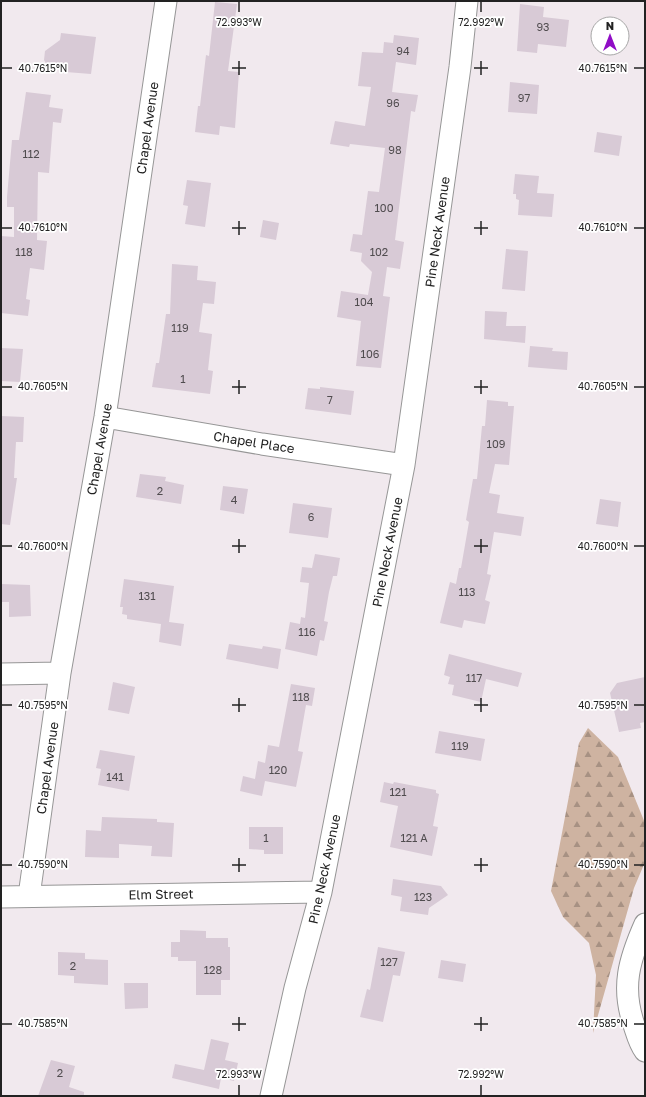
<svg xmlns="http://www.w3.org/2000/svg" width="646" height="1097" viewBox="0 0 646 1097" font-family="'Golos Text',sans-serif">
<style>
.forest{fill:url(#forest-firs)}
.building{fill:#d8cad6}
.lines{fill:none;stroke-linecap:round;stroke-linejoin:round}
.street-casing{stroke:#969696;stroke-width:23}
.street{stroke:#fff;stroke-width:21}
.ticks{fill:none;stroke:#222;stroke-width:1.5}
.labels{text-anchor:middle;stroke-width:3.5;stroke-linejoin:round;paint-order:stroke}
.number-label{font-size:11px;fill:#504c4f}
.street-label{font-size:13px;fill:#222;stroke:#fff}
.ticks-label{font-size:10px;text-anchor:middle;fill:#222;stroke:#fff;stroke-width:3.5;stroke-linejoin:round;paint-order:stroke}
</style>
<defs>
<pattern id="forest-firs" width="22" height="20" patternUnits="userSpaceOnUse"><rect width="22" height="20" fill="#ceb3a1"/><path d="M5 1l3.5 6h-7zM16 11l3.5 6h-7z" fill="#a79183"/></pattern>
</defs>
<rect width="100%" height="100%" fill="#f1e9ee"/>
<!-- forest -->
<path class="forest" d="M588,728L618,757L645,823V862L634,888L593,1033L596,975L589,943L563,917L551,891L579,743Z"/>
<!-- building -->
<path class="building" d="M215,2L237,4L228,71L239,72L235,128L220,126L219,135L195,132L198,106H200L206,55L209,56Z
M520,4L544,7L543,17L569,20L566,47L538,44L537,53L517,51Z
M61,33L96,37L91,74L66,72V67L47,65L44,60L45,51L60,40Z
M394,35L419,38L416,65L396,62L392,92L418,95L415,112L411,111L395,240L404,242L400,269L387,267L383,296L390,297L381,368L356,366L361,321L337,317L341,291L368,295L372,272L361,261L362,253L350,251L353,234L362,235L368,191L379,192L385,148L350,144L349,147L330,144L335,121L365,126L371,87L358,86L362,52L383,53L384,42L393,43Z
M510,82L539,85L537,114L508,112Z
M26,92L51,95L49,107L63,109L61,123L53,122L49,173L38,172L37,240L47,241L44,270L30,268L26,299L30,300L28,316L1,313V236L14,237V207H7V197L12,140H19Z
M597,132L622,136L619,156L594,152Z
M515,174L539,176L537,193L554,194L552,217L518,215L519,200L516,199V194H513Z
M187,180L211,183L205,227L185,224L188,206L183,205Z
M263,220L279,223L276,240L260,237Z
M506,249L528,251L525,291L502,289Z
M172,264L198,266L197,280L216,282L214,304L203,303L199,332L212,334L208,370L213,371L210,394L152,387L156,363H159L166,314H170Z
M485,311L507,312L506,326H526L525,343L484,339Z
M530,346L553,348L552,351L568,352L567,370L528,367Z
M1,348L23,349L20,382L1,381Z
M320,387L354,391L351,415L305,409L308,388L320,389Z
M487,400L508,402V406H514L509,465L495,464L489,493L500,495L497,513L524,517L521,536L494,532L487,574L491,575L485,600L490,602L485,624L464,620L462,628L440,623L450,582L456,584L459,568H461L469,522L466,520L473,479H477L482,426H485Z
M1,416L24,417L23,442H16L14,478H17L10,525L1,524Z
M140,474L166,477L165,481L184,485L181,504L136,497Z
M223,486L248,489L244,514L220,510Z
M600,499L621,502L618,527L596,524Z
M293,503L332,508L328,538L289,533Z
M315,554L340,558L337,576H333L329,592L324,621L328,622L324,641L320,640L317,656L285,649L290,622L300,624L301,617L305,618L309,583L300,582L302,567L312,568Z
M124,579L174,586L169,622L184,624L181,646L159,642L161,624L127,619V615L122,614L123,607H120Z
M1,584L30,585L31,616L9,617V602H1Z
M229,644L262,649L263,646L281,649L278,669L226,659Z
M449,654L522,673L518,687L486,679L481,702L452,695L454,685L448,684L450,677L444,675Z
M645,677V722L640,723L641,728L619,732L610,693L617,683Z
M113,682L135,687L129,714L108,710Z
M291,684L315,688L312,706L306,705L298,751L303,752L296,787L265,781L262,796L240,791L243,776L255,779L258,761L265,763L268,745L279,747Z
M439,731L485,739L481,761L435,753Z
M100,750L135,756L129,791L98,785L101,769L96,768Z
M384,782L393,784L394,782L436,790V793L439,794L433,826L438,827L432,856L390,847L398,806L380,802Z
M102,817L157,819V822L174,823L172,857L151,856L152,846L119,844V858L85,857L86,830L101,831Z
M249,827H283V854H264V850L249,849Z
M393,879L441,886L448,895L429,908L428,915L400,911L402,897L391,895Z
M180,930L206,931V938H228V947H230V980H221V995H196V961H178V957H171V942H180Z
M378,947L405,952L400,976L393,975L383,1022L360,1017L367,989L370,990Z
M58,952L85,953V959L108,960V985L74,983V976L58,975Z
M441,960L466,964L463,982L438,978Z
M124,983H148V1008L125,1009Z
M211,1039L229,1043L225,1060L238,1063L234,1081L221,1078L219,1089L172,1078L175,1064L204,1070Z
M51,1060L75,1066L69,1087L84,1092V1096H38Z"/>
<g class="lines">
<!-- street casing -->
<g class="street-casing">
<path id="street" d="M105,417L262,444L404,465
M1,674L60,673
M29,896L60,673L105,417L166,1
M1,897L321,892
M645,924C629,960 621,987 634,1025C637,1034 639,1043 645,1051
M271,1096L295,988L321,892L404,465L460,67L467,1"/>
</g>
<!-- street -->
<use href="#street" class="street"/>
</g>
<!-- ticks -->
<path class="ticks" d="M239,2V12M481,2V12M239,61V75M481,61V75M2,68H12M232,68H246M474,68H488M634,68H644M239,221V235M481,221V235M2,228H12M232,228H246M474,228H488M634,228H644M239,380V394M481,380V394M2,387H12M232,387H246M474,387H488M634,387H644M239,539V553M481,539V553M2,546H12M232,546H246M474,546H488M634,546H644M239,698V712M481,698V712M2,705H12M232,705H246M474,705H488M634,705H644M239,858V872M481,858V872M2,865H12M232,865H246M474,865H488M634,865H644M239,1017V1031M481,1017V1031M2,1024H12M232,1024H246M474,1024H488M634,1024H644M239,1085V1095M481,1085V1095"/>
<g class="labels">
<!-- number labels -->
<g class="number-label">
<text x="543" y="31">93</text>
<text x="403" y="55">94</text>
<text x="524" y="102">97</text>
<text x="393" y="107">96</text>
<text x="395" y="154">98</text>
<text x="31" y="158">112</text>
<text x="384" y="212">100</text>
<text x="24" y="256">118</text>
<text x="379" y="256">102</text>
<text x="364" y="306">104</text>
<text x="180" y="332">119</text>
<text x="370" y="358">106</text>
<text x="183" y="383">1</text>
<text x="330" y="404">7</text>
<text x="496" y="448">109</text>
<text x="160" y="495">2</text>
<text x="234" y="504">4</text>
<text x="311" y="521">6</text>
<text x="467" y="596">113</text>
<text x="147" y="600">131</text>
<text x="307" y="636">116</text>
<text x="474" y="682">117</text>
<text x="301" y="701">118</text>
<text x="460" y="750">119</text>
<text x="278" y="774">120</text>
<text x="115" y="781">141</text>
<text x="398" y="796">121</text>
<text x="266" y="842">1</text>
<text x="414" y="842">121 A</text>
<text x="423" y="901">123</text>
<text x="389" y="966">127</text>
<text x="73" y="970">2</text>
<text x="213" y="974">128</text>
<text x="60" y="1077">2</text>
</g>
<!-- street labels -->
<g class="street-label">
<text transform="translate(147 128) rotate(-82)" y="5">Chapel Avenue</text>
<text transform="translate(437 232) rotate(-82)" y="5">Pine Neck Avenue</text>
<text transform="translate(254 442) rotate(9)" y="5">Chapel Place</text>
<text transform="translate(99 449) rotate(-80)" y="5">Chapel Avenue</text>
<text transform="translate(387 552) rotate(-79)" y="5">Pine Neck Avenue</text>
<text transform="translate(47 768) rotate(-82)" y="5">Chapel Avenue</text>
<text transform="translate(324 869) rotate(-78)" y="5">Pine Neck Avenue</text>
<text transform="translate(161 894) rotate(-1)" y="5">Elm Street</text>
</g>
</g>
<g class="ticks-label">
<text x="239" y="26">72.993°W</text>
<text x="481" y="26">72.992°W</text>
<text x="43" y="72">40.7615°N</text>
<text x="603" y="72">40.7615°N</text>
<text x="43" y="231">40.7610°N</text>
<text x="603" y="231">40.7610°N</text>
<text x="43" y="390">40.7605°N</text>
<text x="603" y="390">40.7605°N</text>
<text x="43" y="550">40.7600°N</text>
<text x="603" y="550">40.7600°N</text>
<text x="43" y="709">40.7595°N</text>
<text x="603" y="709">40.7595°N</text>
<text x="43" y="868">40.7590°N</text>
<text x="603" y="868">40.7590°N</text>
<text x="43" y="1027">40.7585°N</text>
<text x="603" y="1027">40.7585°N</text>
<text x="239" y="1078">72.993°W</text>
<text x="481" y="1078">72.992°W</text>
</g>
<!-- border -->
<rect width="646" height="1097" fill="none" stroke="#222222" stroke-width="4"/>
<!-- north arrow -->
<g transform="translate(610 36)"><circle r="19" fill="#ffffff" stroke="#a7a7a7"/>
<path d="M0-3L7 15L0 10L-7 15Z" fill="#900dc6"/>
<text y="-6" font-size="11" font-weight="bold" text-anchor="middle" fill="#222222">N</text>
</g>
</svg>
